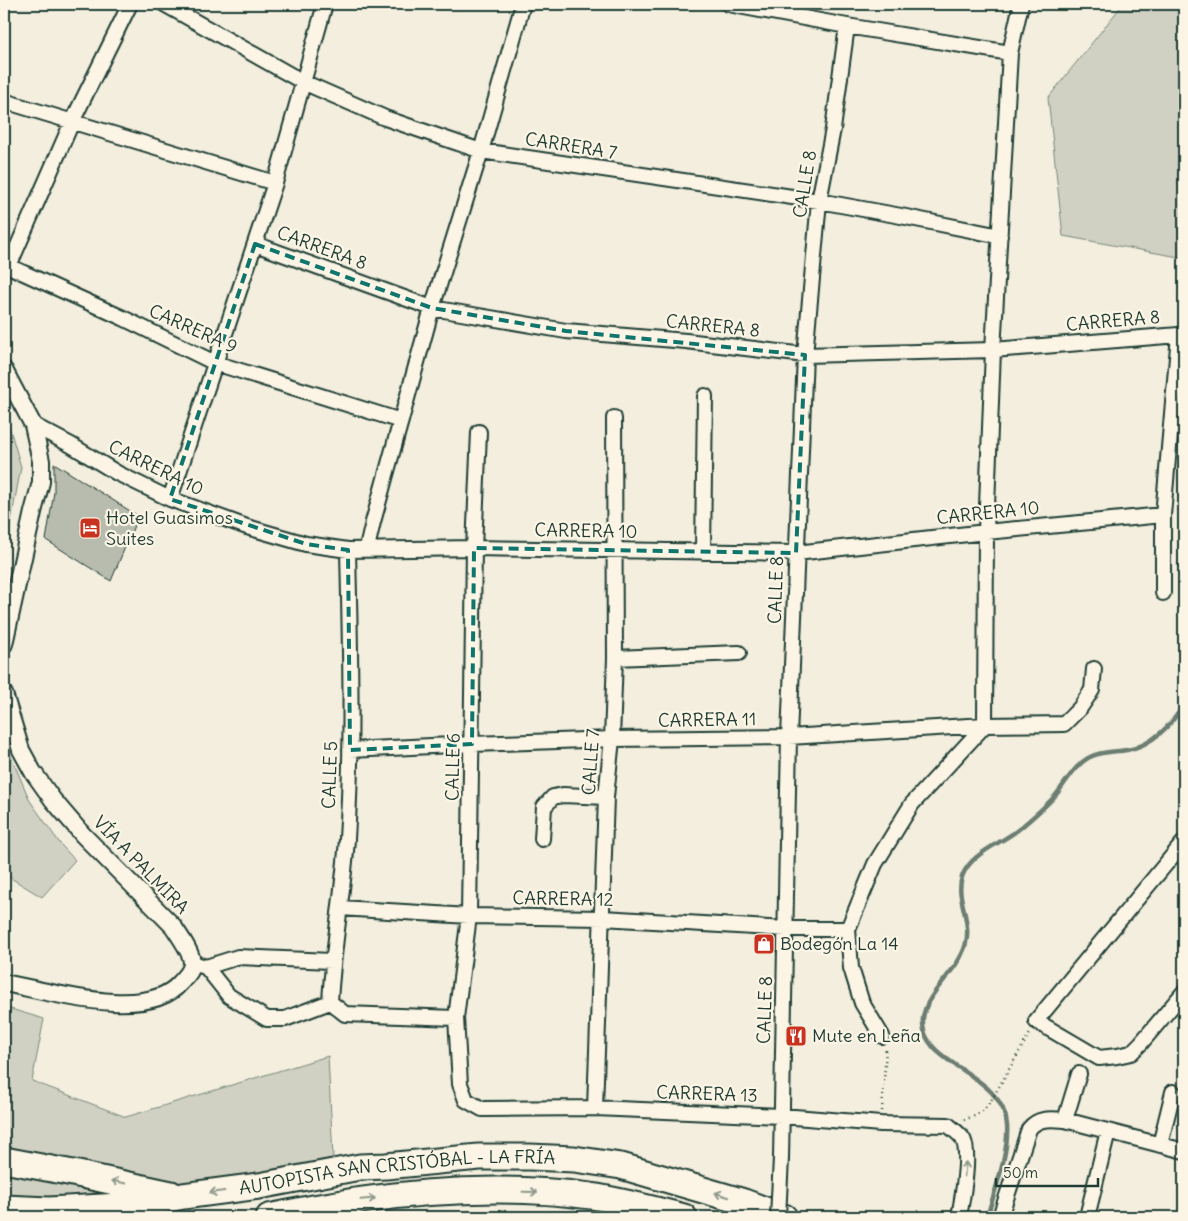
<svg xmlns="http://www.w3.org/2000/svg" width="1188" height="1221" viewBox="0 0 1188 1221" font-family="Delius,sans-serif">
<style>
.green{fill:#d0d1c2;stroke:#78877b}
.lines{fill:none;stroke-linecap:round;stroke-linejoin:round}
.stream{stroke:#6c7d72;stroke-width:4.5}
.building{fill:#b8bcae;stroke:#1f3d34}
.minor-casing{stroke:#1f3d34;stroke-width:18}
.tertiary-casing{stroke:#1f3d34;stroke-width:20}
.motorway-casing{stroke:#1f3d34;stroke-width:29}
.path{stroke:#1f3d34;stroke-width:2.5;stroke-dasharray:1 4;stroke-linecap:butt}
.minor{stroke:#fcf5e5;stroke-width:14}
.tertiary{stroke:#fcf5e5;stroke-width:16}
.motorway{stroke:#fcf5e5;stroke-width:25}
.minor-bridge-casing{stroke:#1f3d34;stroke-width:18;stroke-linecap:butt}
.minor-bridge{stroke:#fcf5e5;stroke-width:14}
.oneway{stroke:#8e998c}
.marked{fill:none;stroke:#0f766e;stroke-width:4;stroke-dasharray:10 6;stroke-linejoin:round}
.labels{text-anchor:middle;stroke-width:4.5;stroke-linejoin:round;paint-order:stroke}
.street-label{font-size:18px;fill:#1f3d34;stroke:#fcf5e5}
.poi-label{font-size:18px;fill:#1f3d34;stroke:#fcf5e5;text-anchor:start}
</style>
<rect width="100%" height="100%" fill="#f3eede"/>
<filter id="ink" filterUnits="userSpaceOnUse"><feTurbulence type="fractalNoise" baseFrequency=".02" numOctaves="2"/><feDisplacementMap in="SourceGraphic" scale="10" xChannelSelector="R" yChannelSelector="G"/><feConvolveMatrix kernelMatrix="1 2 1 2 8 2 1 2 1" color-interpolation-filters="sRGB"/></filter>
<g filter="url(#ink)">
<!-- green -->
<path class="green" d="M1123,4H1184V258L1063,236L1048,98Z
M4,418L10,429L21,467L4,559Z
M4,740L30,801L61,845L75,860L42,897L4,874Z
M4,1007L44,1019L32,1081L126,1117L328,1056L333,1158L209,1182L66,1200L4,1196Z"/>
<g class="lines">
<!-- stream -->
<path class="stream" d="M1184,631L1180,648L1184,661
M987,1217C995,1190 1009,1153 1007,1125C1003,1071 918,1066 923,1018C926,994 952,976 962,954C977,924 954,901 962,877C970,853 1001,844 1019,829C1031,819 1044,808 1055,796C1066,783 1074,765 1090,757C1101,751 1115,752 1127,750C1151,746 1172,725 1184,704"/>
</g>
<!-- building -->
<path class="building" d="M54,463L138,516L111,581L46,540L54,492Z"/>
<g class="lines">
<!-- minor casing -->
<g class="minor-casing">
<path id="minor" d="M164,4L303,82L385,118L481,151L819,201L901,216L1000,236
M728,4L847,26L1010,53L1021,4
M4,101L275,183
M255,244L432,308L566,331L686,341L805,355L993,350L1179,335L1163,515V593
M4,264L123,318L215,363L401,421
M9,266L72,122L130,4
M33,425L71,445L117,473L170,499L247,527L306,544L348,550L474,548L796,553L986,532L1163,515
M479,432L474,548L469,916L456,1018L460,1084L466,1100L482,1109L595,1108L782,1116L881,1124L948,1125C953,1129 960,1134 963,1139C971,1155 962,1199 959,1217
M170,499L275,183L325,4
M367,548L373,522L432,308L481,151L523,4
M703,552L705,396
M615,658L739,653
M350,750L472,744L612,739L789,737L985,725L1064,724L1080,708L1092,690L1094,669
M542,839L544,807L553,797L563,795L606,797
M1184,842L1036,1021L1099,1058L1117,1056L1131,1053L1141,1043L1184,992
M340,908L469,916L603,918L786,929H848
M192,963L206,967L229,996L267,1019H285L330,1002
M206,967L238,957L332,961
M330,1002C333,947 343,894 347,839C353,743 350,646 348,550
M330,1002L345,1014L456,1018
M882,1036L862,1003L851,968L848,929L875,864L912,804L985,725L986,532L993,350L1010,53
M595,1108L606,797L612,739L615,658L614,418
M1065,1120L1079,1074
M1160,1145L1173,1092
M781,1158L789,737L805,355L819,201L833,129L847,26
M1000,1217L1029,1129C1038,1117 1051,1119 1065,1120L1184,1151
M1087,1217L1108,1131"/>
</g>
<!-- tertiary casing -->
<g class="tertiary-casing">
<path id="tertiary" d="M4,370L33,425L41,461V482L33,512L4,644
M4,694L21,750L33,772L53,800L83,835L173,926C179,935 192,953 192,963C192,972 185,977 180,983C147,1022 48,991 4,983"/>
</g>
<!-- motorway casing -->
<g class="motorway-casing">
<g id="motorway">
<path d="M4,1160L73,1173L171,1194"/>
<path id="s1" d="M4,1208L49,1210L138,1205L183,1196L259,1186L360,1167L386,1166L479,1157H530L574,1159L621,1166L744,1202L784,1217"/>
<path d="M269,1217C371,1194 486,1182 591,1196C623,1201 653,1209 684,1217"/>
</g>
</g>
<!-- path -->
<path class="path" d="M1177,565L1184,567
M882,1111L886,1049
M964,1120L974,1116L984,1110L992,1099L1030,1033"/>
<!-- minor -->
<use href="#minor" class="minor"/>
<!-- tertiary -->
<use href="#tertiary" class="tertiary"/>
<!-- motorway -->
<use href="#motorway" class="motorway"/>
<!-- minor-bridge casing -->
<g class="minor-bridge-casing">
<path id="minor-bridge" d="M778,1217L781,1158"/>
</g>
<!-- minor-bridge -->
<use href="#minor-bridge" class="minor-bridge"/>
</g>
<!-- one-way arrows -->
<defs><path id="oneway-shaft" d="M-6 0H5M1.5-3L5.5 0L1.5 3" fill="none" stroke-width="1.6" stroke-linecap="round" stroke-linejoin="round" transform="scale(1.25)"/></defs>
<g class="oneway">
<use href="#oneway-shaft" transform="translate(965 1169) rotate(-85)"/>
<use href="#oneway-shaft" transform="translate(119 1182) rotate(-168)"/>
<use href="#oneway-shaft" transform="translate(217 1192) rotate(172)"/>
<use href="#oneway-shaft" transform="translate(530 1192) rotate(1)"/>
<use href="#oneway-shaft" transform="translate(722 1195) rotate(-163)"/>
<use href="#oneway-shaft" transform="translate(368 1199) rotate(-5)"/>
</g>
</g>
<!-- marked area -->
<path class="marked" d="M255,244L432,308L566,331L805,355L796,553L474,548L472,744L350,750L348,550L306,544L170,499Z"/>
<!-- icons -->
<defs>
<g id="hotel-square" transform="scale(1.125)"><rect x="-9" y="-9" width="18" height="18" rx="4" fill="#c8321e" stroke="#fcf5e5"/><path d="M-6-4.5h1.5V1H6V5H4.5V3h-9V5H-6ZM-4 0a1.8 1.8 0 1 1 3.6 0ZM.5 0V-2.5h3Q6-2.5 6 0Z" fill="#fff"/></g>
<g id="shop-square" transform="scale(1.125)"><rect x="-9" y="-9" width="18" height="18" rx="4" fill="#c8321e" stroke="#fcf5e5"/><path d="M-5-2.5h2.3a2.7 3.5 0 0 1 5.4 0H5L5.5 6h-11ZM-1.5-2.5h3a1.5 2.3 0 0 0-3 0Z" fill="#fff"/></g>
<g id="restaurant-square" transform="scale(1.125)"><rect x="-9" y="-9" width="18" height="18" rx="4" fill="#c8321e" stroke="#fcf5e5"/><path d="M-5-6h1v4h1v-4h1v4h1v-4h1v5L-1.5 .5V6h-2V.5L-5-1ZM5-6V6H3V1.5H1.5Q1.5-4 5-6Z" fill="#fff"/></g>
</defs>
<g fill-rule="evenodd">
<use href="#hotel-square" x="90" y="528"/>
<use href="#shop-square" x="764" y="944"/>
<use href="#restaurant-square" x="796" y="1036"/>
</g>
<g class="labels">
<!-- street labels -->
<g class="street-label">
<text transform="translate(571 146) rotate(9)" y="6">CARRERA 7</text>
<text transform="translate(805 184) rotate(-81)" y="6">CALLE 8</text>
<text transform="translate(322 248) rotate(20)" y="6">CARRERA 8</text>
<text transform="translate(1113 321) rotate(-5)" y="6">CARRERA 8</text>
<text transform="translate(713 326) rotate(6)" y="6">CARRERA 8</text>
<text transform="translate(193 329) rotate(24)" y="6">CARRERA 9</text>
<text transform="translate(156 468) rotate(26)" y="6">CARRERA 10</text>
<text transform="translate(988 513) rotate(-6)" y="6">CARRERA 10</text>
<text transform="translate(586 531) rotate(1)" y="6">CARRERA 10</text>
<text transform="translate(776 590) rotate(-88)" y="6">CALLE 8</text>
<text transform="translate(707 720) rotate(-1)" y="6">CARRERA 11</text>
<text transform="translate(591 762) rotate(-86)" y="6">CALLE 7</text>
<text transform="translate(453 767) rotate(-89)" y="6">CALLE 6</text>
<text transform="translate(330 775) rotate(-88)" y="6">CALLE 5</text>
<text transform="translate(141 865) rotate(46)" y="6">VÍA A PALMIRA</text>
<text transform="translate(563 899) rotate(1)" y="6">CARRERA 12</text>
<text transform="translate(765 1010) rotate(-88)" y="6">CALLE 8</text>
<text transform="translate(707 1094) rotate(2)" y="6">CARRERA 13</text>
<text dy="6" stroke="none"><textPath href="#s1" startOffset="396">AUTOPISTA SAN CRISTÓBAL - LA FRÍA</textPath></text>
</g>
<!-- poi labels -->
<g class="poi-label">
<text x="106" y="524">Hotel Guasimos<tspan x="106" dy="21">Suites</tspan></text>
<text x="780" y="950">Bodegón La 14</text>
<text x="812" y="1042">Mute en Leña</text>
</g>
</g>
<!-- margin -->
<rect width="1188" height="1221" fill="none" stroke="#fcf5e5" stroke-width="20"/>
<rect x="10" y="10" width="1168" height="1201" fill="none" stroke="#1f3d34" stroke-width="2" filter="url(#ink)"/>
<!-- scale -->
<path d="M996 1178v8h102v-8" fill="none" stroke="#1f3d34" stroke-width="2.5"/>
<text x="1003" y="1178" font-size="15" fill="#1f3d34" stroke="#fcf5e5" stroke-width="4" paint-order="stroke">50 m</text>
</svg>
